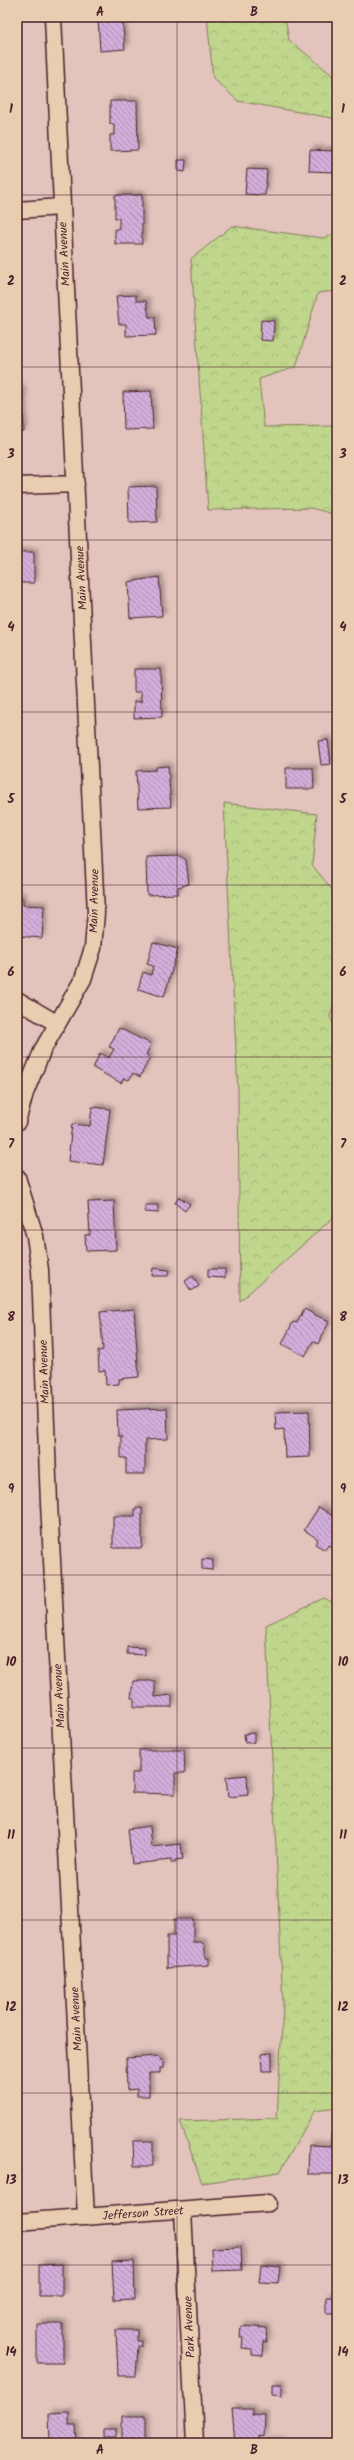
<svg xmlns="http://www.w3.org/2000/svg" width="354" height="2460" viewBox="0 0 354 2460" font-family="Kalam,sans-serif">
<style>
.forest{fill:url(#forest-crowns);stroke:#847a5c}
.building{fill:url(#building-back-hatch);stroke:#4a1f2b;filter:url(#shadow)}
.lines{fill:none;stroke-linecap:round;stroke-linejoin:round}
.minor-casing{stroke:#4a1f2b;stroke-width:19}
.minor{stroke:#e9cdb0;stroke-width:16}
.grid{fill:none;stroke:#4a1f2b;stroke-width:1;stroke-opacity:0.55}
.labels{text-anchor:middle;stroke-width:3;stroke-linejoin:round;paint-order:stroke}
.street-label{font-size:12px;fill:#4a1f2b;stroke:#e9cdb0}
.neatline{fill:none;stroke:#4a1f2b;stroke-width:1.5}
.grid-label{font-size:13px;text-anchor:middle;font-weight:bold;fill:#4a1f2b}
</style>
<defs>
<pattern id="forest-crowns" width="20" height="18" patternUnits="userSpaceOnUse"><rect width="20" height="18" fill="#bfd68c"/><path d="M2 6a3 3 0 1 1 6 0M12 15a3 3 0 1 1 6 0" fill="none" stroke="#a6b779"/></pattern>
<pattern id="building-back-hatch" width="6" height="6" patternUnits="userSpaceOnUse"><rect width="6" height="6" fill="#d1afda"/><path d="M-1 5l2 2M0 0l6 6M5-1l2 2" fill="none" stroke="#ac8eb1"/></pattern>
<filter id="shadow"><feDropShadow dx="3.5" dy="-3.5" stdDeviation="2" flood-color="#0004"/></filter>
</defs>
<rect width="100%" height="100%" fill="#e2c4bd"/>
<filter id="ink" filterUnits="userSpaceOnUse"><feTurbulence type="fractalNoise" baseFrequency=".025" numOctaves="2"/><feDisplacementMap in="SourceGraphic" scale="8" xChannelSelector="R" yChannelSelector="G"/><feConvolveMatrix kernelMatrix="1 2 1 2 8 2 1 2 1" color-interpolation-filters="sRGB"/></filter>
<g filter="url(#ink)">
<!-- forest -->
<path class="forest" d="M207,17H285L289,40L337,79V119L238,101L213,78Z
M232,226L323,238L337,233V291L318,293L296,367L259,379L264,427L337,426V515L311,508L208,510L191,259Z
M224,803L317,814L312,865L337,896V992L330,1017L337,1029V1214L240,1301L238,1092Z
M324,1598L337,1605V2107L315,2110L280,2172L202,2183L180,2121L277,2118L283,2005L266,1625Z"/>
<!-- building -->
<path class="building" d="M98,17H122L125,49L100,51Z
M110,101H137L138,150L110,151V135H114V124H110Z
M310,150L335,151L334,172L309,171Z
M178,160H186L185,172L178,171Z
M247,169L267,170L265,195L245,194Z
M115,195H142V244H115V229H119V218H115Z
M136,295V301H146L149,317H155L156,335L126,336V324H119L116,296Z
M261,320L274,321L273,341L260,340Z
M17,386L22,391L24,432H17Z
M151,391L153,429L124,430L123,392Z
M156,486L157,522L129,523L128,487Z
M17,552H34V583H17Z
M159,577L162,616L130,618L128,582Z
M134,669H161L162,717L134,718V701L141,702V692H134Z
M328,740L331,764L321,765L318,741Z
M168,766L171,807L138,808L136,771L156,770V767Z
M286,768H313L314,789H286Z
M180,856L186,860L189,884L178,887V894L147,895L146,857Z
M17,894L23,899V905L44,906L42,938L17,936Z
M153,942L178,949L164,997L138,989L143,972L151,975L153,966L147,964Z
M119,1028L151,1044L146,1055L150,1057L140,1077L133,1073L129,1080L124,1078L121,1083L93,1068L100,1053L109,1058L114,1049L109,1047Z
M92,1107L110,1109L103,1165L68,1161L72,1124L90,1126Z
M179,1197L190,1204L185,1211L175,1203Z
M114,1201L116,1250L86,1251L85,1235H90L88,1202Z
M145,1205H158V1213L145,1212Z
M153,1268L169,1270L168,1276H152Z
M208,1269H225V1278L208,1277Z
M193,1276L199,1286L191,1291L185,1281Z
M134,1309L139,1377L119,1379V1384L106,1385L105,1370L99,1371L98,1351L103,1350L100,1312Z
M304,1309L329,1322L318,1344L313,1341L305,1356L282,1344L293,1322L297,1323Z
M167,1408L168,1439L145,1440V1474H126V1458H121V1436H118L117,1410Z
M309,1411L310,1457L285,1458L284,1429L276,1430L275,1412Z
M319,1507L337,1519V1550L328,1545L325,1550L315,1544L318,1539L304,1530Z
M135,1508H142V1548H113V1516H135Z
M202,1559L213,1560L212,1570L202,1569Z
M127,1647L145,1648V1655L127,1654Z
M133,1681H155V1697L172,1695V1707H134V1698H131Z
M254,1733V1742L245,1743L244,1734Z
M139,1750H184L185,1773H175V1794L132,1793V1773H139Z
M247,1775L248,1795L228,1797L226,1777Z
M150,1826L152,1847L181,1844L183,1859L175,1860V1863H171V1860L132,1864L128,1829Z
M174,1919H193V1942H201L205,1946V1958H209V1965L167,1968V1936H174Z
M272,2053V2071H262L261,2054Z
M160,2056V2059H163V2068H160V2073H149V2096H137V2089L127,2090L126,2058Z
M331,2135H337V2174H308L309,2145L331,2146Z
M133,2141H153V2166H134Z
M241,2247L242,2270L212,2271L211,2248Z
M134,2261L135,2299L114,2300L112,2262Z
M62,2264V2296H39V2265Z
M261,2265L280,2267L278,2283L259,2282Z
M326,2297H337V2313H326Z
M37,2324H63V2363H37Z
M241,2326L266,2328L267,2342L264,2341L263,2356L252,2355V2349L242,2348L243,2338H240Z
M116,2330H137V2341H141V2347H138L136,2376H118Z
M272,2384H282V2396L272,2395Z
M232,2409H253V2415L265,2416L264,2436L258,2435V2443H235Z
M69,2412V2425H76L77,2443H50L49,2413Z
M122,2416H145V2443H122Z
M103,2429H116V2437H103Z
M262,2441H282L281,2443H262Z"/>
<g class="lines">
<!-- minor casing -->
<g class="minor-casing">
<path id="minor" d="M17,210L61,207
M17,486L76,484
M17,1000L56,1023
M17,1122L25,1093L43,1049L83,979L93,948L96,913L53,17
M17,1177L35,1236L40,1270L49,1503L86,2217
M183,2211L195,2443
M17,2222L268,2203"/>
</g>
<!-- minor -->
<use href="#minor" class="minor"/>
</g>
</g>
<!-- grid -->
<path class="grid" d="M177,17V2443M17,195H337M17,367H337M17,540H337M17,712H337M17,885H337M17,1057H337M17,1230H337M17,1403H337M17,1575H337M17,1748H337M17,1920H337M17,2093H337M17,2265H337"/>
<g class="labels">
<!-- street labels -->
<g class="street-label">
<text transform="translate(64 254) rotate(-93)" y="4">Main Avenue</text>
<text transform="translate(81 578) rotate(-93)" y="4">Main Avenue</text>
<text transform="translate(94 901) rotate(-89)" y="4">Main Avenue</text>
<text transform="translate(44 1372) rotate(-92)" y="4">Main Avenue</text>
<text transform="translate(59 1696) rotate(-93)" y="4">Main Avenue</text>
<text transform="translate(76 2019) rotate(-93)" y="4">Main Avenue</text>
<text transform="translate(143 2213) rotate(-4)" y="4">Jefferson Street</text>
<text transform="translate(189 2327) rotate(-93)" y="4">Park Avenue</text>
</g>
</g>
<!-- margin -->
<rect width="354" height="2460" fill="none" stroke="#e9cdb0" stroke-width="44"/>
<rect x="22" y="22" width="310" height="2416" class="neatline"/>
<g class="grid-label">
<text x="100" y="16">A</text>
<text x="254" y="16">B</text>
<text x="11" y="113">1</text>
<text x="343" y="113">1</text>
<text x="11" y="285">2</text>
<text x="343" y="285">2</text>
<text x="11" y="458">3</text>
<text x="343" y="458">3</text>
<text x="11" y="631">4</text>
<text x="343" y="631">4</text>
<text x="11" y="803">5</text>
<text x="343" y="803">5</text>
<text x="11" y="976">6</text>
<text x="343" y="976">6</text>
<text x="11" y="1148">7</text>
<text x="343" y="1148">7</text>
<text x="11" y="1321">8</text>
<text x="343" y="1321">8</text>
<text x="11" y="1493">9</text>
<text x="343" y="1493">9</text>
<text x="11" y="1666">10</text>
<text x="343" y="1666">10</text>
<text x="11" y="1839">11</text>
<text x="343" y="1839">11</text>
<text x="11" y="2011">12</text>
<text x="343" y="2011">12</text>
<text x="11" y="2184">13</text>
<text x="343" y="2184">13</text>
<text x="11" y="2356">14</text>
<text x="343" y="2356">14</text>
<text x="100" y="2454">A</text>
<text x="254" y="2454">B</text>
</g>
</svg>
